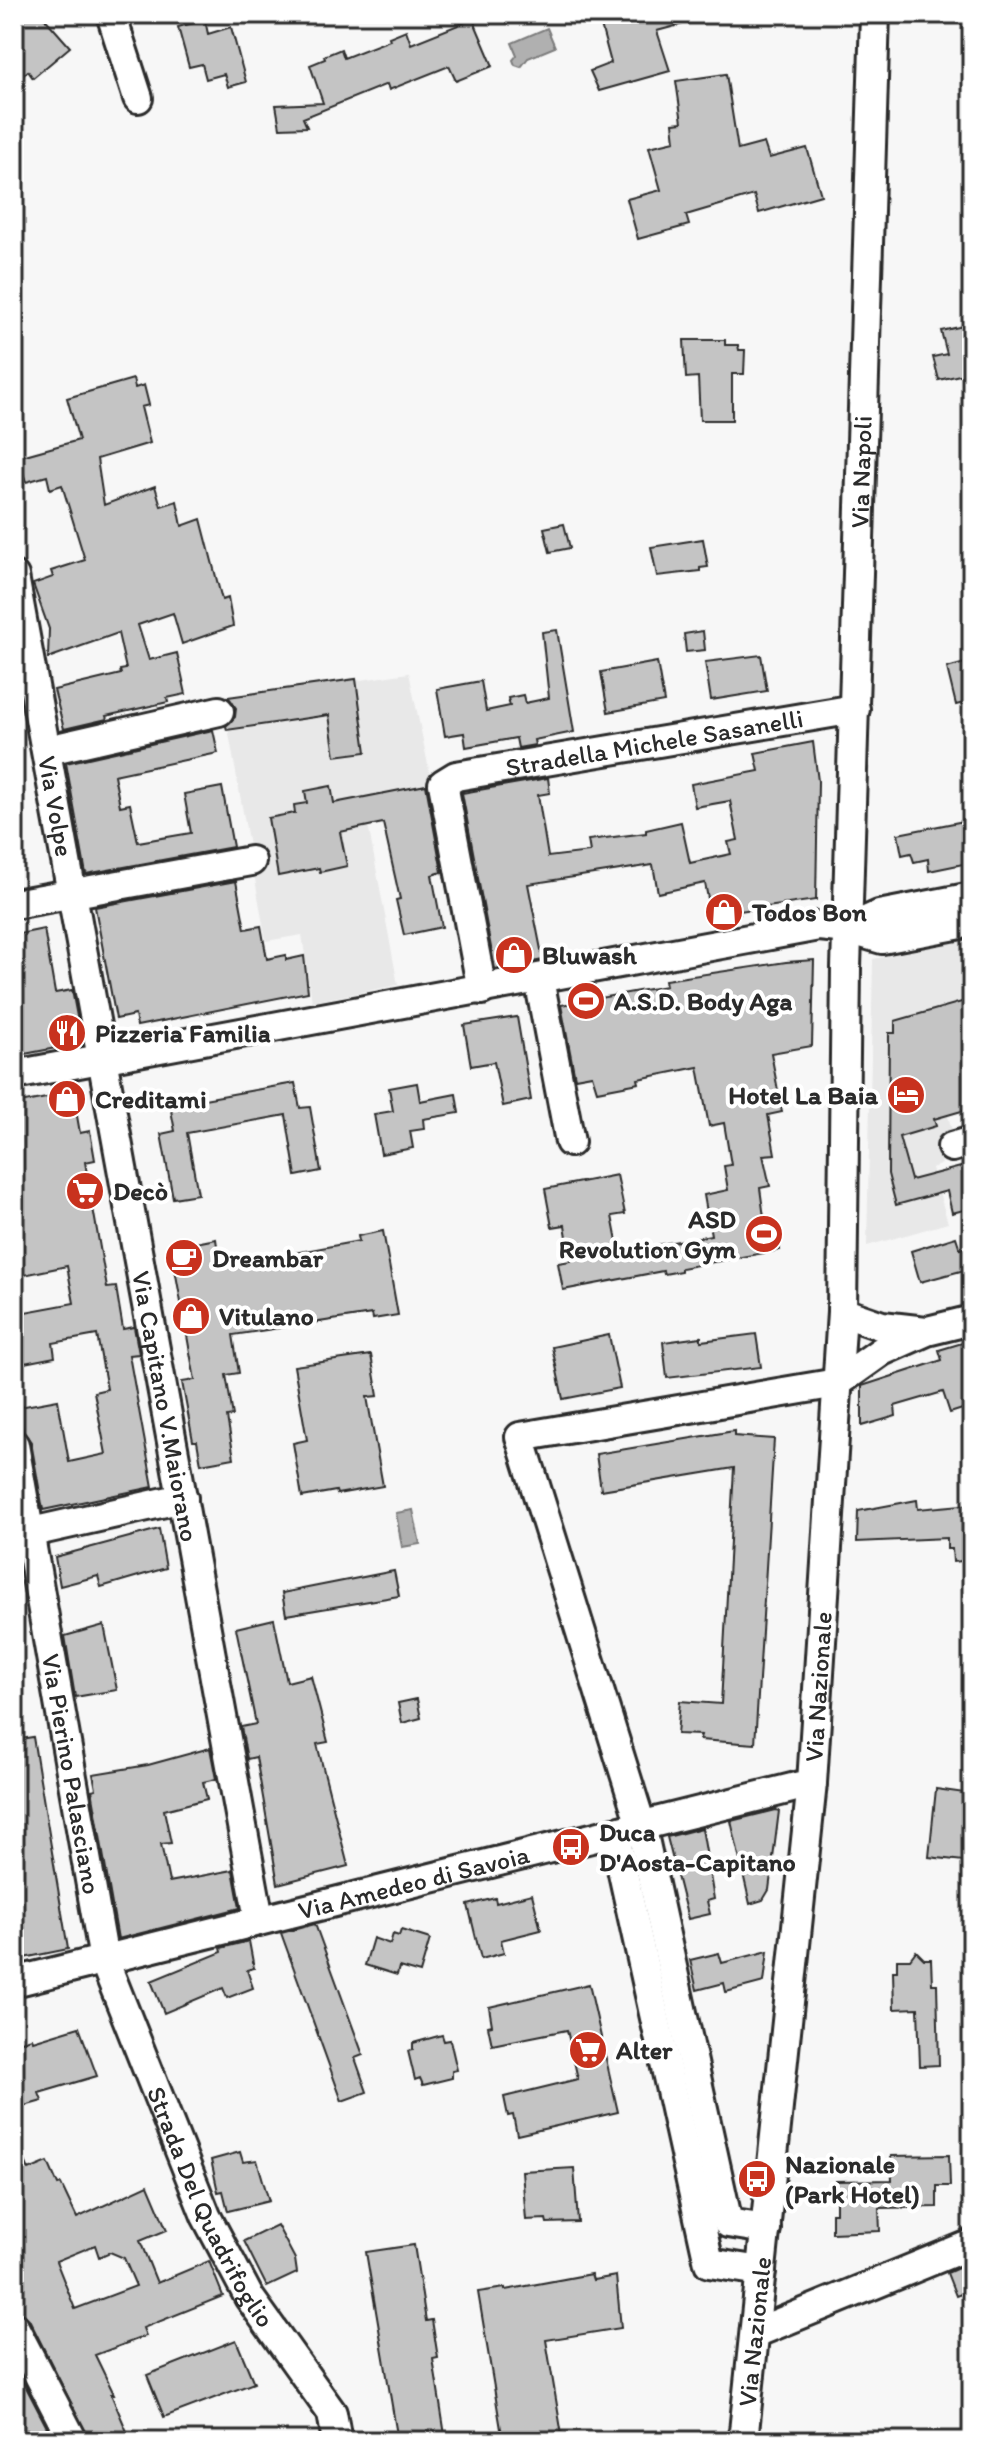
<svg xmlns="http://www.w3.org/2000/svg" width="986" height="2455" viewBox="0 0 986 2455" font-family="Itim,sans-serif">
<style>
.built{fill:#e8e8e8}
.water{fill:#b0b0b0;stroke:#7b7b7b;stroke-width:2}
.building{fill:#c4c4c4;stroke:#2b2b2b;stroke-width:2;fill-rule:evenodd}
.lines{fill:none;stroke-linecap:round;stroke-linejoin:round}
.minor-casing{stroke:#2b2b2b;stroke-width:34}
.minor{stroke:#fff;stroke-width:28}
.labels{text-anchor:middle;stroke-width:8;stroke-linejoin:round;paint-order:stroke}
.street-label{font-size:26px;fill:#2b2b2b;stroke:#fff}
.poi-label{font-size:26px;font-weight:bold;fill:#2b2b2b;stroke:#fff;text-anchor:start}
</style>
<rect width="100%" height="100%" fill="#f7f7f7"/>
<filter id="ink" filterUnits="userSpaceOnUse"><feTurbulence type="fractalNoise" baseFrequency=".0125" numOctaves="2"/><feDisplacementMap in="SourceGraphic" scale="16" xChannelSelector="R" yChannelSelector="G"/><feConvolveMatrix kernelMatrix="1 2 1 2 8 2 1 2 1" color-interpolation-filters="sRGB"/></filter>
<g filter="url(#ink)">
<!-- built -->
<path class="built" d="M409,673L432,784L363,798L398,985L312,1002L302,935L266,941L223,700Z
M972,939V1048L932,1060L952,1130L939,1154L942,1164L932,1168L948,1223L867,1246L873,959Z"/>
<!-- water -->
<path class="water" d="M547,28L555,47L528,58L521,67L515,65L513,60L517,55L512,43Z
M413,1510L420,1544L402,1547L396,1513Z"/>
<!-- building -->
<path class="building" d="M14,14H41L70,47L33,78L28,71L14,83Z
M626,14H697L698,20L657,31L670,71L599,91L590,71L611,63L600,22Z
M473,19L493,66L456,81L449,66L389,90L387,84L303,118L307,127L280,128L276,105L323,103L310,65L325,59L324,56L341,49L344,58L390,40L389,37L406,30L411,44Z
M205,20L208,34L231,27L246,82L228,87L224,74L206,79L202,64L189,67L178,27Z
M726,74L738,150L764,143L769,158L807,148L821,195L759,213L754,195L686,215L689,225L638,239L627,199L661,190L649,147L675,141L673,123L682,122L676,81Z
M972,324V372L939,380L933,357L947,354L941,331Z
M684,340H725V345H738L739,350H745L744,374H732V420H700L698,377L686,378Z
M133,379L135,388L144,385L149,405L141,407L150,443L97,459L104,505L155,486L161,506L177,501L182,526L201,519L222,600L228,598L233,626L182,644L173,613L138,625L149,660L177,653L186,694L167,698L168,702L106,716L107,719L64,729L54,690L121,674L120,670L126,669L118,633L48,658L49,629L33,584L53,577L51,571L85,560L62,485L50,489L47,476L26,482L18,457L79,440L67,398Z
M564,524L570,548L550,552L544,528Z
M703,539L708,567L700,568V571L657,576L651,547Z
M557,630L574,732L534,740L535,745L518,748L516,738L466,747L464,733L445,736L437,689L481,681L486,711L510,706L508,698L523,695L525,703L549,698L542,632Z
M703,631L705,650L686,652L684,634Z
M761,655L767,691L711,700L705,662Z
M972,661V701L956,705L947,668Z
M657,662L664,702L608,712L601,672Z
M356,679L366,752L335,756L329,715L227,730L226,726L235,717L236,708L228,697Z
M213,730L218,753L114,775L120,806L130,804L138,842L191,833L184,794L222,787L233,847L86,874L66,763Z
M813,742L818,781L816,900L739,911L740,914L712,919L705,883L658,893L653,865L528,884L543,960L495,969L462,793L548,778L550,793L538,795L548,857L590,852L588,840L646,833V830L681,822L690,863L731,854L728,842L738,840L730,801L695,807L691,784L759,771L755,753Z
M426,785L442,872L432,875L442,927L404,935L396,900L400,899L383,823L340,832L347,866L320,872L319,868L278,876L268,818L295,813L294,805L307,803L305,791L331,786L334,803Z
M969,820L972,846L966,848L968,863L929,871L928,859L914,862L911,853L902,855L898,834Z
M236,881L245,929L261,926L267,959L286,955V960L304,956L308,992L137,1026L135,1015L116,1019L95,907Z
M44,929L55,993L72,990L82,1043L14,1056V935Z
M814,960L812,1046L771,1053L782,1112L768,1115L775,1154L763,1155L770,1186L760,1188L765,1225L775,1224L780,1250L681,1268V1271L664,1274L663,1271L563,1290L558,1263L571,1261L565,1225L552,1227L545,1189L617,1175L625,1214L612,1216L619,1252L711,1235L704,1195L728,1190L724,1166L731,1165L724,1123L709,1126L698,1067L638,1079L639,1083L597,1091L592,1075L575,1078L561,1005L666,986L665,980L786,962Z
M972,999V1108L934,1119L936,1126L899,1137L911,1180L972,1164V1208L952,1213L947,1191L896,1205L888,1174L889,1033H895V1021Z
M517,1017L531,1100L503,1106L494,1062L471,1066L464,1025Z
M295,1083L300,1108L310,1107L321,1171L296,1176L286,1115L187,1133L198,1194L173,1198L161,1134L175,1131L170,1105Z
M417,1083L420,1101L456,1094L459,1113L423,1119L424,1129L410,1131L413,1148L381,1154L374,1114L393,1111L389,1088Z
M73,1093L80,1133L90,1131L95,1160L85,1162L107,1288L116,1287L123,1329L134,1327L139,1354L129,1355L153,1487L43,1510L31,1442L23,1431L19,1407L58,1400L69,1462L106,1454L94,1392L107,1389L97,1335L53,1343L55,1357L14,1365V1314L74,1303L67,1266L14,1277V1104Z
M383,1231L398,1315L373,1319L372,1314L233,1335L239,1373L226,1375L233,1416L227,1417L234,1458L201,1464L197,1441H193L182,1382L195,1380L173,1258L191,1244L216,1239L220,1267L359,1241L358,1236Z
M956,1237L960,1249L972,1246V1268L920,1282L911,1251Z
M756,1334L761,1367L667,1378L663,1342L701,1337V1341Z
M609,1335L620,1388L563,1399L552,1347Z
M972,1340V1406L950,1413L943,1392L895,1406L896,1416L862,1426V1386L942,1360L939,1350Z
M371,1355L378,1396L367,1397L383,1486L337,1494L336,1491L302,1497L293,1443L307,1440L294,1366Z
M734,1431V1436L774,1439L755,1744L700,1740L701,1735L677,1734L680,1701L721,1704L734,1468L601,1490L596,1454Z
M917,1500L918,1509L972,1504V1560L953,1562L952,1549H947V1538L857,1542L858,1511Z
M159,1529L166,1568L101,1587L98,1576L60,1586L55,1557Z
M394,1571L399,1596L286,1615L282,1593Z
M274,1619L287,1682L311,1676L328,1742L317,1744L348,1866L278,1884L256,1757L247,1759L241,1727L256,1724L236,1628Z
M104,1625L117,1690L75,1697L65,1636Z
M417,1699L421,1718L402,1723L398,1703Z
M33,1737L68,1949L14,1960V1916L20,1914L14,1880V1740Z
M210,1748L216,1779L203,1782L207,1799L164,1810L171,1843L161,1844L169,1882L233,1870L240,1908L118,1939L92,1790L96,1789L93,1774L148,1765Z
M936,1789L972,1794V1862L929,1857Z
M776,1810L779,1811L769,1890L763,1900L750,1904L731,1821Z
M702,1828L714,1899L707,1901L710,1914L688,1919L667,1837Z
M532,1894L541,1930L501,1940L504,1953L481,1959L468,1905L495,1898L496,1903Z
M315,1924L363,2055L355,2058L367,2092L342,2101L281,1933Z
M401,1930L430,1939L420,1973L399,1967L397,1975L365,1965L373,1938L390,1944L393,1934L399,1936Z
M249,1941L254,1968L247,1970L253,1988L227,1998L223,1988L164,2013L151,1981L222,1952L221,1948Z
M768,1951L764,1982L726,1992L724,1983L697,1990L690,1960L719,1953L722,1963Z
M916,1951L924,1959H931L932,1984H937L939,2065L920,2066L918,2008L894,2009L893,1971H897V1959H910Z
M589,1984L618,2112L517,2135L513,2115L508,2116L504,2097L578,2079L567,2030L492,2045L488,2026L492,2025L489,2007Z
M79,2027L97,2076L39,2093L42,2101L14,2109V2043L32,2038L33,2041Z
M442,2035L444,2041L450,2040L457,2070L452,2071V2078L423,2085L420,2078L415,2080L408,2051L413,2050V2043Z
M14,2135L29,2170L48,2162L58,2185L61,2184L77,2218L148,2185L167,2230L140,2241L157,2283L209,2261L223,2296L143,2328L146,2336L95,2355L114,2394H111L131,2441H90L29,2319L22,2312L14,2310ZM95,2245L99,2257L110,2252L124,2258L136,2286L75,2309L56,2261Z
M240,2152L243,2162L257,2160L269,2201L228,2211L223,2191L218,2192L211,2160Z
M949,2155L950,2186H937V2207L879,2208L880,2231L832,2233V2213H836V2181L892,2180L891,2156Z
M574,2168L578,2222L547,2223L546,2219L526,2220L522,2171Z
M277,2225L295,2259L297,2273L267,2287L244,2241Z
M414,2245L426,2321L432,2320L438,2358L433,2359L445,2435L425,2438L426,2441H398L366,2252Z
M972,2262V2290L956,2296L947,2273Z
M591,2274L593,2280L616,2276L621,2328L546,2340L563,2441H503L478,2292L505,2288V2290Z
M236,2340L254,2383L164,2417L147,2375Z
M14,2364L54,2441H31L27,2430L14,2436Z"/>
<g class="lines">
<!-- minor casing -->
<g class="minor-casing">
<g id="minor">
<path d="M111,14L138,98"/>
<path id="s1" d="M14,576L259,1919"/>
<path d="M48,750L219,711"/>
<path d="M14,904L251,861"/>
<path d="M848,929L879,915L972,897"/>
<path d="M539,979L570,1142"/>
<path id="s2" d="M482,990L443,784L456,776L855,709"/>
<path d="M14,1075L819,926L848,929L882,939L972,922"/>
<path d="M952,1147L972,1141"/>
<path d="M842,1312L882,1326L926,1331"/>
<path id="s3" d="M14,1445L104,1960L206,2216L249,2297L332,2413L337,2441"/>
<path d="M14,1536L183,1498"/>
<path d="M614,1832L709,2263L761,2271"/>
<path id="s4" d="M14,1982L812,1783"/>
<path d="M766,2229L728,2223L641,1825L520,1437L837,1383L882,1351L927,1331L972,1320"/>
<path d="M14,2327L73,2441"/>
<path d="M755,2333L972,2244"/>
<path id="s5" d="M743,2441L812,1783L842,1312L846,968L875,14"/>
</g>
</g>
<!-- minor -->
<use href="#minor" class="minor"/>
</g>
</g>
<!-- icons -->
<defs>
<g id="shop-disc" transform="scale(2)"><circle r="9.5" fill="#c8321e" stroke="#fff"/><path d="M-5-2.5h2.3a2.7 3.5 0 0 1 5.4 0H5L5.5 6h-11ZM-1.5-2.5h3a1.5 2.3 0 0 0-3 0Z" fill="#fff"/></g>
<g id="stadium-disc" transform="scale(2)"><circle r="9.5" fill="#c8321e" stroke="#fff"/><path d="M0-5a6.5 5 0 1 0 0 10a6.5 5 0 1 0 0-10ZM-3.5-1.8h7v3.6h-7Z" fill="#fff"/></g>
<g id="restaurant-disc" transform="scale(2)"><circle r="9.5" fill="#c8321e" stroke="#fff"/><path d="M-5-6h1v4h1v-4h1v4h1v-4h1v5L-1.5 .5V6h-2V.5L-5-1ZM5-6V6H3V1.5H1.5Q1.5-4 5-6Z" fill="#fff"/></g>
<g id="hotel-disc" transform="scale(2)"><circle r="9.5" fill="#c8321e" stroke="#fff"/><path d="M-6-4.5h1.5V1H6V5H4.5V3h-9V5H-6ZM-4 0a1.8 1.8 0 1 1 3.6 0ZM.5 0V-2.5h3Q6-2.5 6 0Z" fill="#fff"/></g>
<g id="supermarket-disc" transform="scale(2)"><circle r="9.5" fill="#c8321e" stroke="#fff"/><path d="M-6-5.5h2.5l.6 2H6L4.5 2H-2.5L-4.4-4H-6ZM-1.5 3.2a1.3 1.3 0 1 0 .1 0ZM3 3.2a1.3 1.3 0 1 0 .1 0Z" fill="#fff"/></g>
<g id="cafe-disc" transform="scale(2)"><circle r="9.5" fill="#c8321e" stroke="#fff"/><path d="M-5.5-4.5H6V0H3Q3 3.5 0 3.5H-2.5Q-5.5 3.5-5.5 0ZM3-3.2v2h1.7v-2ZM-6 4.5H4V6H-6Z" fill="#fff"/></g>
<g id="bus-disc" transform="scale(2)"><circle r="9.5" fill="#c8321e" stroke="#fff"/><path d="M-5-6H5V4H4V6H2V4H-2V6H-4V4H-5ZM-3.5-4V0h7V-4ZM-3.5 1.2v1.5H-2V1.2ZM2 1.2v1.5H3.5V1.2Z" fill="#fff"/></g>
</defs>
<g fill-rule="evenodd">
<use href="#shop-disc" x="724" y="912"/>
<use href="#shop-disc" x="514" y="955"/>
<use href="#stadium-disc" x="586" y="1001"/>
<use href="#restaurant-disc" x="67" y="1033"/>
<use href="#hotel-disc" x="906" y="1095"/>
<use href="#shop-disc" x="67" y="1099"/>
<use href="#supermarket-disc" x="85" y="1191"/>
<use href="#stadium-disc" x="764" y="1234"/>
<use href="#cafe-disc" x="184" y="1258"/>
<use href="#shop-disc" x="191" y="1316"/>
<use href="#bus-disc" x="571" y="1847"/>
<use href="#supermarket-disc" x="588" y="2050"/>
<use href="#bus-disc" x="757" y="2179"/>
</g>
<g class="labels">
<!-- street labels -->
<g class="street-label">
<text dy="9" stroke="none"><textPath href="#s5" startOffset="1974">Via Napoli</textPath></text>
<text dy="9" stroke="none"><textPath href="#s2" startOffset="426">Stradella Michele Sasanelli</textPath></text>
<text dy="9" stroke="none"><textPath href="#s1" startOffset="234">Via Volpe</textPath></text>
<text dy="9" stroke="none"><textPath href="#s1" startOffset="844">Via Capitano V.Maiorano</textPath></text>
<text dy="9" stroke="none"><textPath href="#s5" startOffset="758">Via Nazionale</textPath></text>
<text dy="9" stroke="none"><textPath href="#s3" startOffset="334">Via Pierino Palasciano</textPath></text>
<text dy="9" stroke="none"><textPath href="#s4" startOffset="412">Via Amedeo di Savoia</textPath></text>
<text dy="9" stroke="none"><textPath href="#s3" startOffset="792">Strada Del Quadrifoglio</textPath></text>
<text dy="9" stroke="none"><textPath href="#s5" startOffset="110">Via Nazionale</textPath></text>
</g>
<!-- poi labels -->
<g class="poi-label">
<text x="752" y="921">Todos Bon</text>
<text x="542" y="964">Bluwash</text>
<text x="614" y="1010">A.S.D. Body Aga</text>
<text x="95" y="1042">Pizzeria Familia</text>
<text x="878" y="1104" text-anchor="end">Hotel La Baia</text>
<text x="95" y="1108">Creditami</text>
<text x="113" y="1200">Decò</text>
<text x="736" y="1228" text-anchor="end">ASD<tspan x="736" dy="30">Revolution Gym</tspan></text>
<text x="212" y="1267">Dreambar</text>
<text x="219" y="1325">Vitulano</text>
<text x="599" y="1841">Duca<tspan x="599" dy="30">D'Aosta-Capitano</tspan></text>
<text x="616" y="2059">Alter</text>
<text x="785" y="2173">Nazionale<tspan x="785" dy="30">(Park Hotel)</tspan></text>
</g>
</g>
<!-- margin -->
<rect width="986" height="2455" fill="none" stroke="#fff" stroke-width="48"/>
<rect x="24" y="24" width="938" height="2407" fill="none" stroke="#2b2b2b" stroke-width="3" filter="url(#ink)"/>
</svg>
